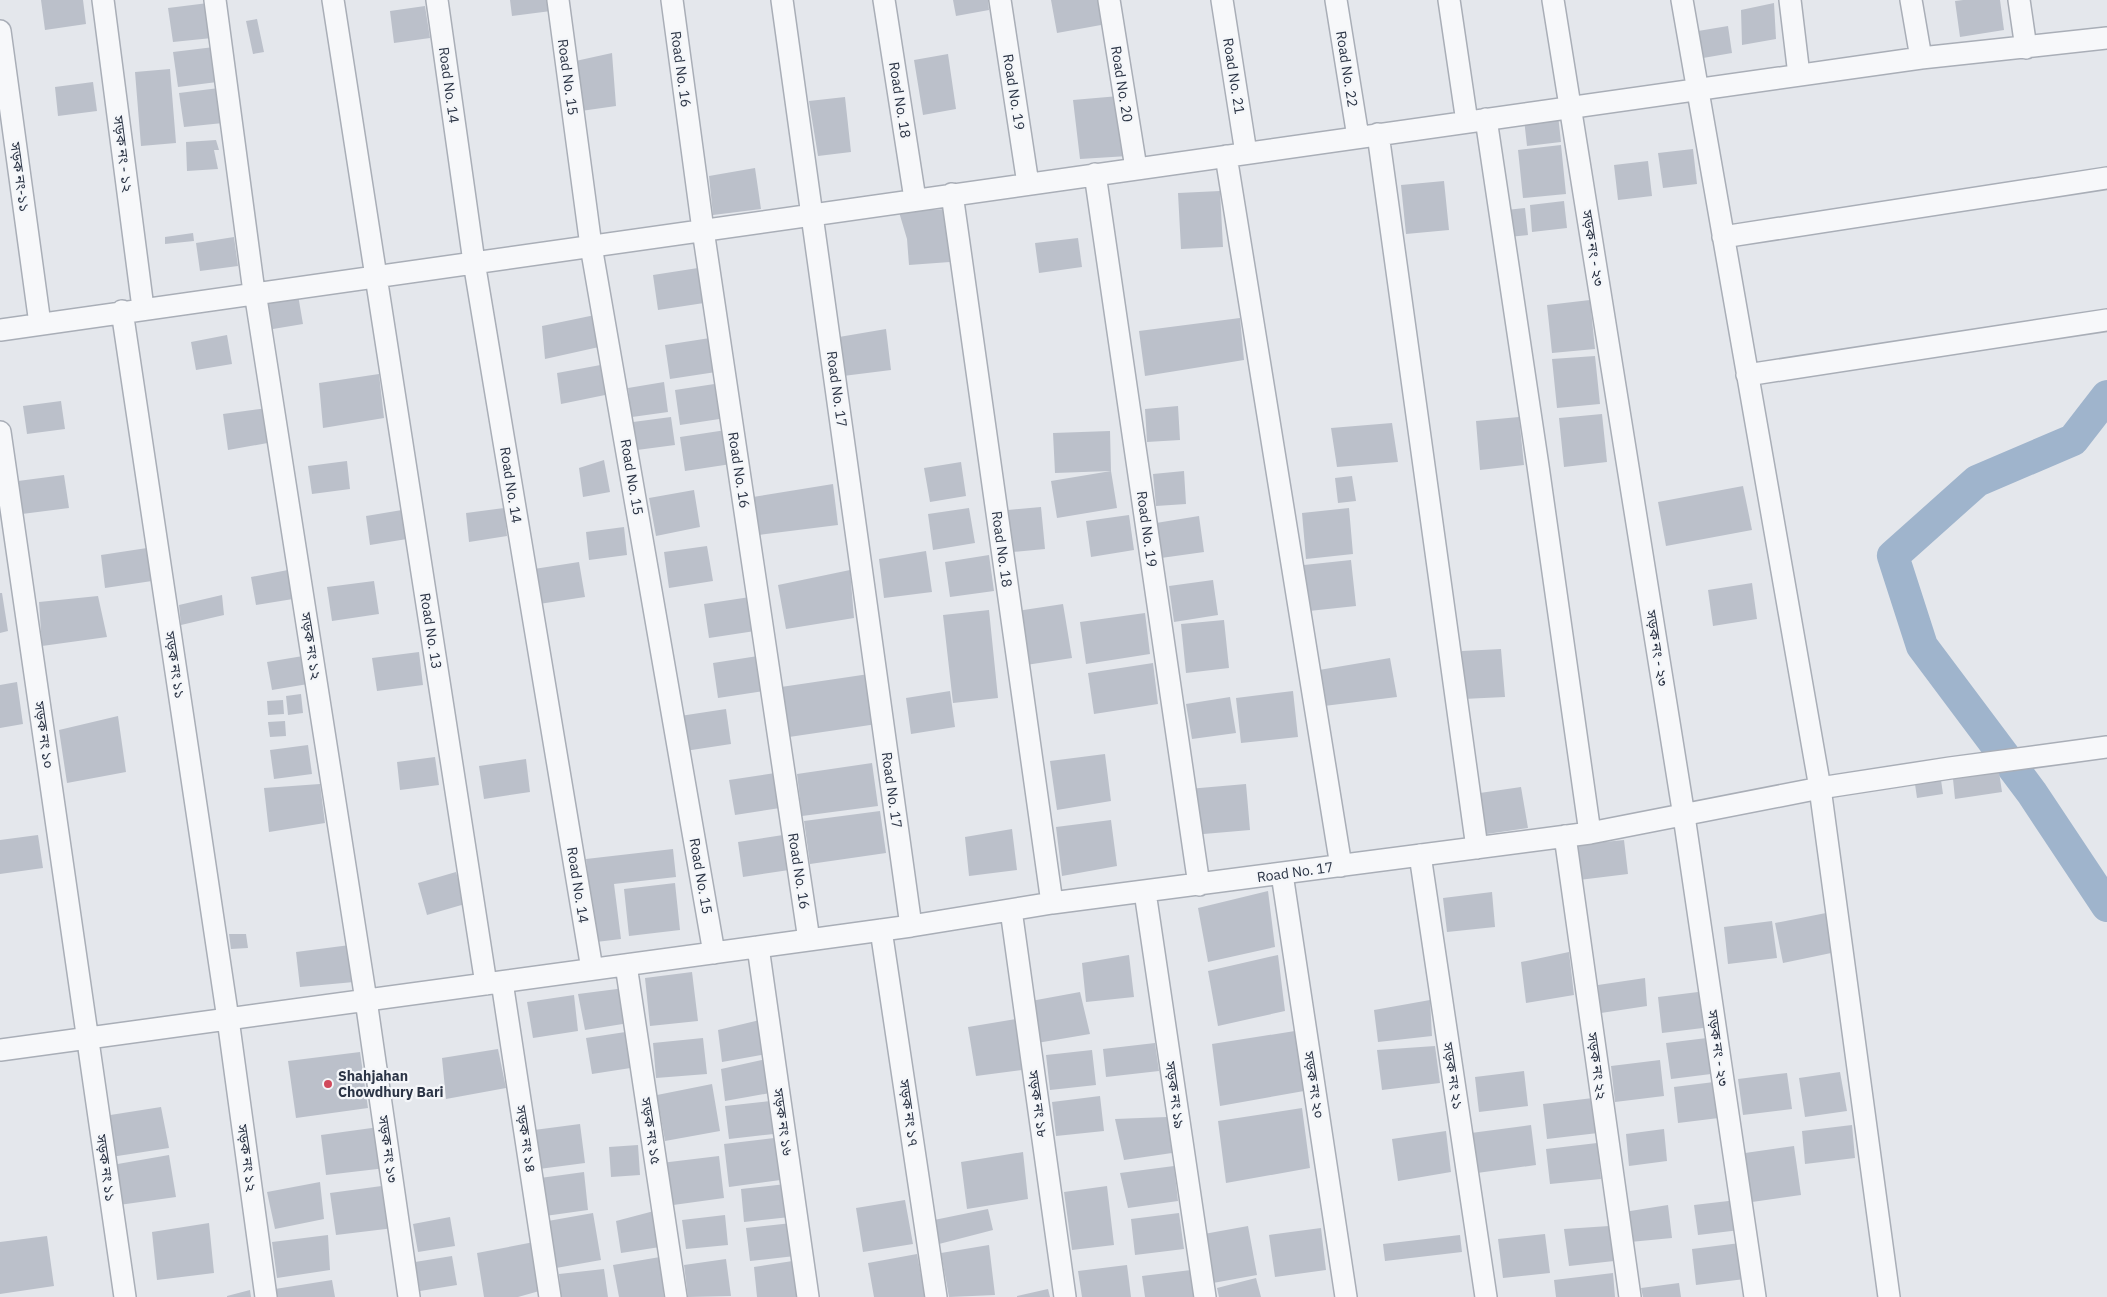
<svg xmlns="http://www.w3.org/2000/svg" width="2107" height="1297" viewBox="0 0 2107 1297" font-family="'IBM Plex Sans','Noto Sans Bengali',sans-serif">
<style>
.lines{fill:none;stroke-linecap:round;stroke-linejoin:round}
.river{stroke:#9fb4cc;stroke-width:32}
.building{fill:#bbc0ca}
.minor-casing{stroke:#a9aeb7;stroke-width:24}
.minor{stroke:#f7f8fa;stroke-width:21}
.poi-dot{fill:#d1495b;stroke:#f4f6f9;stroke-width:2}
.labels{text-anchor:middle;stroke-width:4.5;stroke-linejoin:round;paint-order:stroke}
.street-label{font-size:14px;fill:#2b3445;stroke:#f4f6f9}
.poi-label{font-size:14px;font-weight:bold;fill:#2b3445;stroke:#f4f6f9;text-anchor:start}
</style>
<rect width="100%" height="100%" fill="#e4e7ec"/>
<g class="lines">
<!-- river -->
<path class="river" d="M2107,396L2073,440L1977,481L1893,556L1922,646L2032,793L2107,906"/>
</g>
<!-- building -->
<path class="building" d="M41,0H83L86,24L45,30Z
M510,0H550L551,11L512,16Z
M953,0H988L989,10L956,16Z
M1051,0H1108L1112,23L1057,33Z
M1963,0H2000L2004,30L1960,37L1955,1Z
M208,3L212,38L173,42L168,8Z
M1774,3L1776,39L1742,45L1741,10Z
M425,6L430,38L394,43L390,11Z
M257,19L264,52L253,54L246,21Z
M1728,26L1732,53L1703,58L1698,31Z
M214,47L217,82L178,87L173,52Z
M612,53L616,106L581,111L571,62Z
M948,54L956,109L923,115L914,60Z
M170,69L176,143L141,146L135,72Z
M93,82L97,111L58,116L55,87Z
M219,88L223,123L184,127L179,93Z
M1119,96L1128,156L1080,159L1073,100Z
M845,97L851,152L818,156L809,101Z
M1558,115L1561,142L1527,146L1524,119Z
M216,140L219,150H214L218,169L187,171L186,142Z
M1561,145L1566,194L1523,198L1518,150Z
M1693,149L1697,184L1663,188L1658,153Z
M1648,161L1652,196L1618,200L1614,165Z
M755,168L761,209L713,215L709,176Z
M1444,181L1449,230L1406,234L1401,185Z
M1220,191L1223,247L1181,249L1178,193Z
M1564,201L1567,228L1532,232L1530,205Z
M1525,208L1528,235L1509,237L1506,210Z
M946,209L950,262L909,265L907,239L899,212Z
M193,233L194,241L165,244V237Z
M234,237L238,266L200,271L196,243Z
M1078,238L1082,267L1039,273L1035,243Z
M698,268L704,303L658,310L653,275Z
M298,295L303,324L267,330L262,301Z
M1590,300L1595,349L1552,353L1547,305Z
M595,315L599,347L545,359L542,326Z
M1240,318L1244,360L1145,376L1139,331Z
M886,329L891,370L843,376L839,337Z
M227,335L232,364L196,370L191,342Z
M710,338L716,372L670,379L665,345Z
M1595,356L1600,404L1557,408L1552,359Z
M606,364L610,394L561,404L557,373Z
M379,374L384,418L323,428L319,383Z
M664,382L668,412L632,417L628,388Z
M721,383L726,418L680,425L675,390Z
M61,401L65,429L27,434L23,406Z
M1178,406L1180,440L1147,442L1145,409Z
M268,408L273,442L228,450L223,414Z
M1602,414L1607,462L1564,467L1559,418Z
M671,417L675,445L637,450L633,422Z
M1519,417L1524,465L1480,470L1476,421Z
M1392,423L1398,462L1337,467L1331,428Z
M726,430L731,464L685,471L680,437Z
M1110,431L1111,471L1055,473L1053,433Z
M604,460L610,492L583,497L579,468Z
M347,461L350,489L312,494L308,466Z
M961,462L966,496L930,502L924,468Z
M1111,471L1117,508L1057,518L1051,481Z
M1184,471L1186,504L1156,506L1153,474Z
M64,475L69,508L22,514L18,481Z
M1352,476L1356,501L1338,503L1335,478Z
M833,484L838,525L759,535L753,497Z
M1743,486L1752,530L1666,546L1658,502Z
M694,490L700,527L656,536L649,498Z
M1041,507L1045,549L1012,552L1008,510Z
M504,508L507,536L469,542L466,513Z
M969,508L975,543L933,550L928,514Z
M1349,508L1353,554L1306,559L1302,513Z
M402,510L407,539L370,545L366,516Z
M1129,515L1134,550L1091,557L1086,521Z
M1199,516L1204,552L1161,558L1156,523Z
M624,527L627,555L589,560L586,532Z
M707,546L713,581L669,588L664,552Z
M147,548L152,581L105,588L101,555Z
M926,551L932,592L884,598L879,559Z
M989,555L994,591L950,597L945,562Z
M1351,560L1356,606L1309,611L1304,565Z
M579,562L585,597L539,604L534,569Z
M288,570L293,599L256,605L251,577Z
M850,570L854,618L786,629L778,585Z
M1213,580L1218,615L1174,622L1169,586Z
M374,581L379,614L332,621L327,587Z
M1752,583L1757,619L1713,626L1708,590Z
M0,593H2L8,631L0,633Z
M222,595L224,615L181,625L179,605Z
M98,596L107,637L42,646L39,602Z
M750,597L755,631L709,638L704,604Z
M1063,604L1072,658L1026,665L1017,611Z
M989,610L998,698L953,703L943,615Z
M1145,613L1150,654L1086,664L1080,622Z
M1224,620L1229,668L1186,673L1181,624Z
M1501,649L1505,697L1463,699L1462,651Z
M419,652L423,685L377,691L372,658Z
M303,656L308,684L272,690L267,662Z
M758,656L764,691L718,698L713,663Z
M1390,658L1397,697L1324,706L1319,670Z
M1153,663L1158,704L1094,714L1088,673Z
M869,674L877,724L789,737L781,687Z
M17,682L23,724L0,728V685Z
M950,691L955,727L911,734L906,698Z
M1293,691L1298,737L1241,743L1236,698Z
M301,694L303,713L288,715L286,696Z
M1230,697L1236,733L1192,739L1186,704Z
M283,700L284,714L268,715L267,701Z
M726,709L731,744L685,751L680,716Z
M118,716L126,772L67,783L59,730Z
M285,721L286,736L270,737L268,722Z
M308,745L312,774L274,779L270,750Z
M1105,754L1111,801L1057,810L1050,761Z
M435,757L439,785L400,790L397,762Z
M526,759L530,792L484,799L479,766Z
M872,763L878,806L802,816L797,774Z
M1999,772L2002,792L1955,799L1953,779Z
M775,773L780,808L735,815L729,780Z
M1941,780L1943,794L1917,798L1915,784Z
M320,784L325,823L269,832L264,788Z
M1246,784L1250,830L1192,835L1188,789Z
M1521,787L1528,828L1480,835L1473,794Z
M880,811L886,853L810,864L804,821Z
M1111,820L1117,866L1062,876L1056,827Z
M1012,829L1017,870L969,876L965,837Z
M38,835L43,868L0,874V840Z
M783,835L789,870L743,877L738,842Z
M1624,840L1628,874L1579,880L1575,845Z
M673,849L676,877L614,884L621,939L596,942L586,859Z
M456,872L465,904L427,915L418,883Z
M675,883L680,930L629,936L624,889Z
M1268,891L1275,947L1208,962L1198,908Z
M1492,892L1495,927L1447,932L1443,898Z
M1831,912L1836,952L1783,963L1775,923Z
M1772,921L1777,958L1728,964L1724,927Z
M229,934H246L248,948L231,949Z
M350,945L354,982L300,987L296,952Z
M1569,952L1574,995L1526,1003L1521,962Z
M1129,955L1134,997L1086,1002L1082,963Z
M1278,955L1285,1011L1218,1026L1208,971Z
M692,972L698,1021L650,1026L645,978Z
M1645,978L1647,1006L1601,1013L1598,985Z
M625,988L629,1023L585,1030L578,994Z
M1706,991L1711,1027L1662,1033L1658,997Z
M1080,992L1090,1034L1037,1043L1031,1001Z
M574,995L578,1031L533,1038L527,1002Z
M1430,1000L1432,1036L1378,1042L1374,1010Z
M764,1019L767,1054L722,1062L718,1030Z
M1016,1019L1022,1070L976,1076L968,1027Z
M632,1031L637,1067L592,1074L586,1038Z
M1295,1031L1304,1091L1220,1106L1212,1044Z
M1715,1037L1719,1073L1671,1079L1666,1043Z
M703,1038L707,1074L656,1078L653,1043Z
M1155,1043L1159,1071L1106,1077L1103,1049Z
M1435,1046L1440,1083L1382,1090L1377,1050Z
M498,1049L506,1088L446,1099L442,1058Z
M1092,1050L1096,1085L1050,1090L1046,1055Z
M360,1052L368,1108L296,1118L288,1061Z
M766,1059L770,1093L725,1101L721,1069Z
M1660,1060L1664,1096L1615,1102L1611,1066Z
M1524,1071L1528,1106L1479,1112L1475,1077Z
M1840,1072L1847,1111L1805,1117L1799,1078Z
M1787,1073L1792,1109L1743,1115L1738,1079Z
M1722,1081L1727,1117L1678,1123L1674,1087Z
M712,1084L720,1131L665,1141L657,1095Z
M1100,1096L1104,1131L1056,1136L1052,1102Z
M1593,1098L1598,1133L1547,1139L1543,1104Z
M770,1101L774,1134L729,1139L725,1106Z
M161,1107L169,1148L111,1157L104,1116Z
M1302,1108L1310,1168L1226,1183L1218,1121Z
M1167,1117L1172,1153L1124,1160L1115,1119Z
M580,1124L585,1163L539,1169L534,1130Z
M1531,1125L1536,1165L1477,1173L1471,1133Z
M1852,1125L1855,1158L1805,1164L1802,1131Z
M379,1127L386,1168L326,1175L321,1135Z
M1664,1129L1667,1161L1629,1166L1626,1134Z
M1446,1131L1451,1172L1398,1181L1392,1139Z
M782,1137L788,1179L729,1187L724,1144Z
M1597,1143L1601,1179L1550,1184L1546,1149Z
M638,1145L640,1175L611,1177L609,1147Z
M1794,1146L1801,1195L1752,1202L1745,1153Z
M1023,1152L1028,1199L967,1209L961,1162Z
M169,1155L176,1197L119,1205L112,1165Z
M719,1156L724,1198L666,1206L661,1163Z
M1174,1166L1178,1201L1128,1208L1120,1173Z
M584,1172L588,1210L545,1216L540,1178Z
M320,1182L324,1219L275,1229L267,1192Z
M786,1184L790,1217L744,1222L741,1189Z
M389,1185L394,1228L336,1235L330,1193Z
M1107,1186L1114,1245L1072,1250L1064,1192Z
M905,1200L913,1244L863,1252L856,1208Z
M1737,1200L1740,1230L1698,1235L1694,1205Z
M1668,1205L1672,1238L1630,1242L1624,1212Z
M988,1209L993,1230L939,1244L934,1220Z
M654,1211L660,1247L621,1253L616,1221Z
M593,1213L601,1260L556,1268L548,1221Z
M1179,1213L1184,1249L1135,1255L1131,1219Z
M725,1215L728,1245L686,1249L682,1220Z
M450,1217L455,1246L418,1252L413,1224Z
M209,1223L214,1273L157,1280L152,1232Z
M792,1223L795,1256L750,1261L746,1228Z
M1248,1226L1257,1275L1213,1283L1204,1234Z
M1609,1226L1614,1261L1569,1266L1564,1229Z
M1321,1228L1326,1270L1275,1277L1269,1235Z
M1545,1234L1550,1273L1503,1278L1498,1239Z
M328,1235L330,1270L277,1278L272,1242Z
M1460,1235L1462,1252L1385,1261L1383,1244Z
M47,1236L54,1286L0,1294V1242Z
M534,1242L543,1290L518,1297H484L477,1253Z
M1740,1243L1745,1279L1696,1285L1692,1249Z
M989,1245L995,1295L949,1297L941,1253Z
M917,1254L925,1297H874L868,1263Z
M452,1256L457,1285L420,1291L415,1262Z
M660,1257L664,1297H619L613,1265Z
M726,1259L731,1296L688,1297L684,1265Z
M799,1260L805,1297H757L754,1267Z
M1127,1265L1131,1297H1082L1078,1271Z
M604,1269L608,1297H561L559,1274Z
M1191,1270L1195,1297H1145L1142,1276Z
M1613,1273L1615,1297H1556L1554,1280Z
M1256,1278L1261,1297H1219L1217,1288Z
M332,1280L335,1297H277L275,1289Z
M1679,1283L1681,1297H1643L1641,1288Z
M1048,1289L1050,1297H1017V1296Z
M250,1290L251,1297H227V1296Z"/>
<g class="lines">
<!-- minor casing -->
<g class="minor-casing">
<path id="minor" d="M103,0L143,308
M215,0L254,292
M333,0L486,984
M437,0L474,262L592,969
M558,0L591,246L714,953
M672,0L703,230L809,940
M782,0L911,926
M884,0L915,199
M1000,0L1028,184
M1109,0L1136,168
M1222,0L1246,153
M1336,0L1358,137
M1449,0L1467,122
M1553,0L1684,816L1755,1297
M1682,0L1820,788L1889,1297
M1790,0L1799,75
M1911,0L1921,58
M2019,0L2026,48
M0,31L40,324
M1486,119L1538,466L1590,833
M1378,134L1477,848
M1226,156L1341,866
M1095,174L1199,885
M952,194L1052,903
M1723,237L2107,178
M255,292L366,1000L409,1297
M122,311L228,1019L266,1297
M0,330L1921,58L2107,38
M1747,375L2107,320
M0,432L125,1297
M1565,836L1630,1297
M1420,855L1486,1297
M1282,874L1346,1297
M1145,892L1205,1297
M1011,910L1065,1297
M881,930L936,1297
M758,947L808,1297
M626,965L676,1297
M502,982L550,1297
M0,1050L911,926L1052,903L1590,833L1820,788L1950,768L2107,747"/>
</g>
<!-- minor -->
<use href="#minor" class="minor"/>
</g>
<!-- markers -->
<circle class="poi-dot" cx="328" cy="1084" r="5"/>
<g class="labels">
<!-- street labels -->
<g class="street-label">
<text transform="translate(681 69) rotate(82)" y="5">Road No. 16</text>
<text transform="translate(1347 69) rotate(81)" y="5">Road No. 22</text>
<text transform="translate(1234 76) rotate(81)" y="5">Road No. 21</text>
<text transform="translate(568 77) rotate(82)" y="5">Road No. 15</text>
<text transform="translate(1122 84) rotate(81)" y="5">Road No. 20</text>
<text transform="translate(449 85) rotate(82)" y="5">Road No. 14</text>
<text transform="translate(1014 92) rotate(81)" y="5">Road No. 19</text>
<text transform="translate(900 100) rotate(81)" y="5">Road No. 18</text>
<text transform="translate(123 154) rotate(83)" y="5">সড়ক নং - ১২</text>
<text transform="translate(20 177) rotate(82)" y="5">সড়ক নং-১১</text>
<text transform="translate(1593 248) rotate(81)" y="5">সড়ক নং - ২৩</text>
<text transform="translate(837 389) rotate(82)" y="5">Road No. 17</text>
<text transform="translate(739 470) rotate(81)" y="5">Road No. 16</text>
<text transform="translate(632 477) rotate(80)" y="5">Road No. 15</text>
<text transform="translate(511 485) rotate(81)" y="5">Road No. 14</text>
<text transform="translate(1147 529) rotate(82)" y="5">Road No. 19</text>
<text transform="translate(1002 549) rotate(82)" y="5">Road No. 18</text>
<text transform="translate(431 631) rotate(81)" y="5">Road No. 13</text>
<text transform="translate(311 646) rotate(81)" y="5">সড়ক নং ১২</text>
<text transform="translate(1657 648) rotate(81)" y="5">সড়ক নং - ২৩</text>
<text transform="translate(175 665) rotate(81)" y="5">সড়ক নং ১১</text>
<text transform="translate(44 735) rotate(82)" y="5">সড়ক নং ১০</text>
<text transform="translate(892 790) rotate(82)" y="5">Road No. 17</text>
<text transform="translate(799 871) rotate(81)" y="5">Road No. 16</text>
<text transform="translate(1295 872) rotate(-8)" y="5">Road No. 17</text>
<text transform="translate(701 876) rotate(80)" y="5">Road No. 15</text>
<text transform="translate(578 885) rotate(81)" y="5">Road No. 14</text>
<text transform="translate(1718 1048) rotate(82)" y="5">সড়ক নং - ২৩</text>
<text transform="translate(1597 1066) rotate(82)" y="5">সড়ক নং ২২</text>
<text transform="translate(1453 1076) rotate(81)" y="5">সড়ক নং ২১</text>
<text transform="translate(1314 1085) rotate(81)" y="5">সড়ক নং ২০</text>
<text transform="translate(1175 1095) rotate(82)" y="5">সড়ক নং ১৯</text>
<text transform="translate(1038 1104) rotate(82)" y="5">সড়ক নং ১৮</text>
<text transform="translate(909 1113) rotate(82)" y="5">সড়ক নং ১৭</text>
<text transform="translate(783 1122) rotate(82)" y="5">সড়ক নং ১৬</text>
<text transform="translate(651 1131) rotate(81)" y="5">সড়ক নং ১৫</text>
<text transform="translate(526 1139) rotate(81)" y="5">সড়ক নং ১৪</text>
<text transform="translate(388 1149) rotate(82)" y="5">সড়ক নং ১৩</text>
<text transform="translate(247 1158) rotate(82)" y="5">সড়ক নং ১২</text>
<text transform="translate(106 1168) rotate(82)" y="5">সড়ক নং ১১</text>
</g>
<!-- poi labels -->
<g class="poi-label">
<text x="338" y="1081">Shahjahan<tspan x="338" dy="16">Chowdhury Bari</tspan></text>
</g>
</g>
</svg>
